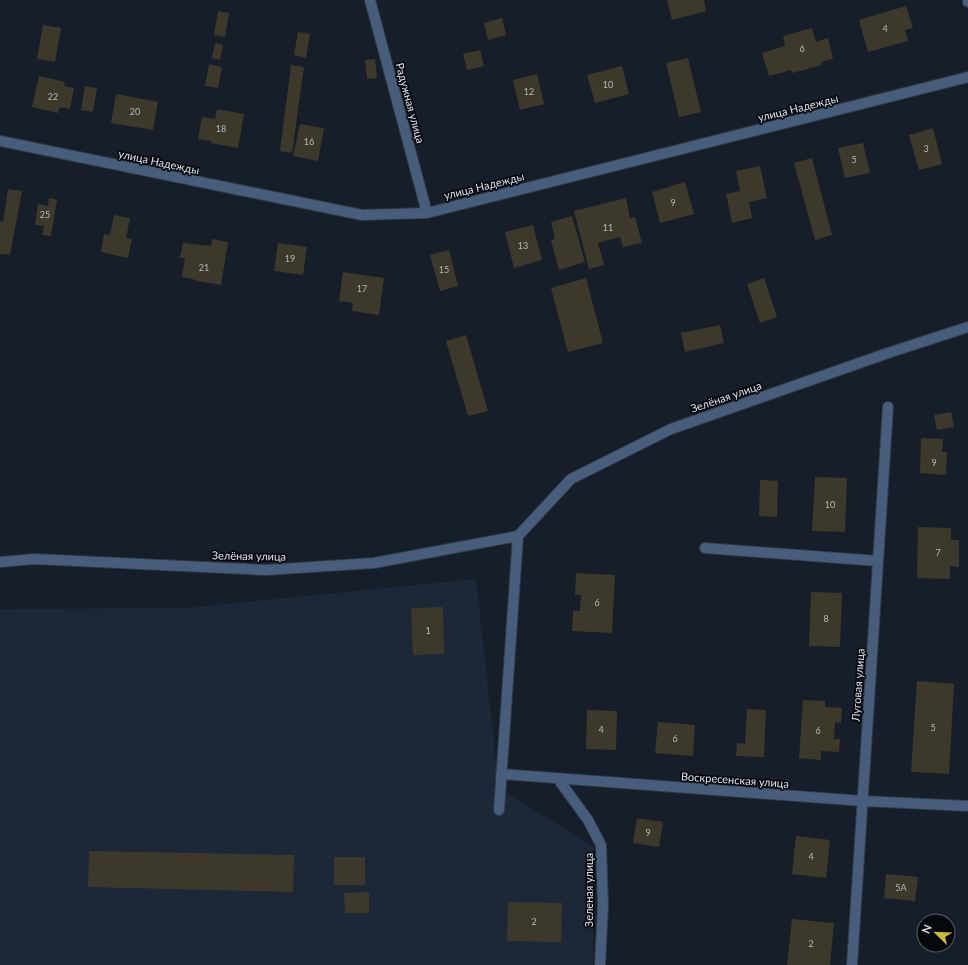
<svg xmlns="http://www.w3.org/2000/svg" width="968" height="965" viewBox="0 0 968 965" font-family="Lato,sans-serif">
<style>
.built{fill:#1c2838}
.building{fill:#3c392a}
.lines{fill:none;stroke-linecap:round;stroke-linejoin:round}
.minor-casing{stroke:#323a45;stroke-width:12}
.minor{stroke:#475d7c;stroke-width:10}
.labels{text-anchor:middle;stroke-width:3.5;stroke-linejoin:round;paint-order:stroke}
.number-label{font-size:9px;fill:#b6b8bc}
.street-label{font-size:11px;fill:#dee3ec;stroke:#05080d}
</style>
<rect width="100%" height="100%" fill="#161e2a"/>
<!-- built -->
<path class="built" d="M476,579L499,788L594,847L593,965H0V609L187,608Z"/>
<!-- building -->
<path class="building" d="M667,0H704L706,11L672,20Z
M906,6L913,28L905,30L908,41L868,52L859,20Z
M218,11L229,13L225,37L214,35Z
M502,18L506,35L488,40L484,23Z
M43,25L61,28L55,62L37,59Z
M812,28L816,42L828,38L833,59L821,62L822,65L792,73L791,70L769,76L762,53L785,46L783,36Z
M298,32L310,34L306,58L294,55Z
M215,43L223,45L220,60L212,58Z
M480,50L484,66L467,70L463,54Z
M688,58L701,112L679,117L666,63Z
M375,59L377,78L367,79L365,60Z
M209,64L222,67L218,88L205,86Z
M291,65L304,67L292,153L280,151Z
M622,66L629,94L595,103L587,75Z
M537,74L544,104L520,110L513,80Z
M39,76L65,82L64,86L74,88L70,109L60,107L58,113L32,107Z
M85,86L97,88L93,112L81,110Z
M116,94L158,102L153,130L111,123Z
M217,109L244,114L238,148L211,143V141L198,139L202,117L215,119Z
M300,124L324,128L318,161L293,156Z
M933,128L942,164L919,170L909,135Z
M863,143L870,173L845,178L838,148Z
M812,158L832,235L815,240L794,163Z
M760,166L767,198L749,202L752,218L732,223L726,194L740,191L736,171Z
M685,182L694,214L660,223L652,192Z
M8,189L22,191L10,255L0,254V221L3,222Z
M49,198L57,200L51,236L42,235L44,226L35,225L38,204L48,206Z
M626,198L630,218L635,217L642,243L623,247L620,237L598,243L604,265L589,269L574,211Z
M114,215L130,218L126,238L132,239L128,258L101,252L104,234L110,235Z
M572,216L585,262L559,270L551,240L555,239L551,222Z
M533,225L542,260L514,268L505,232Z
M212,239L228,242L221,285L196,281V280L182,277L185,258H180L183,243L211,246Z
M278,243L307,247L303,275L274,271Z
M449,250L458,286L440,291L430,255Z
M343,272L384,278L379,315L352,311L353,303L339,301Z
M586,278L603,343L568,352L551,288Z
M764,278L777,317L760,323L747,284Z
M720,325L724,343L685,352L681,333Z
M466,335L488,411L468,416L446,341Z
M951,412L954,427L937,430L934,415Z
M921,438L943,439L942,452H947L946,475L920,473Z
M815,477L847,478L845,532L812,531Z
M760,480L778,481L777,517L759,516Z
M918,527L951,528V540H959V567L950,566V579L917,578Z
M576,573L615,575L612,633L572,631L573,611H580L581,595H575Z
M811,592L842,593L840,647L809,646Z
M443,607L444,654L413,655L411,608Z
M917,681L954,684L949,774L911,772Z
M803,700L825,701V707L842,708L841,723L835,722L834,739H840L839,752L821,751V760L799,758Z
M747,709L766,710L764,757L736,756L737,743L745,744Z
M587,710L617,711L616,750L586,749Z
M658,722L695,725L693,756L655,753Z
M637,818L663,822L659,847L633,843Z
M796,836L830,840L826,878L792,874Z
M89,851L294,855L293,892L88,887Z
M334,857H365V885H334Z
M886,874L918,877L915,901L884,898Z
M369,892V913H345L344,893Z
M508,902L562,903L561,942L507,941Z
M792,919L834,923L830,965H787Z"/>
<g class="lines">
<!-- minor casing -->
<g class="minor-casing">
<path id="minor" d="M370,0L427,213
M968,0V2
M0,141L362,215L427,213L968,77
M705,548L878,561
M0,562L35,559L266,570L374,563L518,536L571,479L671,429L888,353L968,327
M501,774L863,801L968,806
M558,779L588,820L601,845L603,905L600,965
M499,810L518,536
M852,965L888,407"/>
</g>
<!-- minor -->
<use href="#minor" class="minor"/>
</g>
<g class="labels">
<!-- number labels -->
<g class="number-label">
<text x="885" y="32">4</text>
<text x="802" y="52">6</text>
<text x="608" y="88">10</text>
<text x="529" y="95">12</text>
<text x="53" y="100">22</text>
<text x="135" y="115">20</text>
<text x="221" y="132">18</text>
<text x="309" y="145">16</text>
<text x="926" y="152">3</text>
<text x="854" y="163">5</text>
<text x="673" y="206">9</text>
<text x="45" y="218">25</text>
<text x="608" y="231">11</text>
<text x="523" y="249">13</text>
<text x="290" y="262">19</text>
<text x="204" y="271">21</text>
<text x="444" y="273">15</text>
<text x="362" y="292">17</text>
<text x="934" y="466">9</text>
<text x="830" y="508">10</text>
<text x="938" y="556">7</text>
<text x="597" y="606">6</text>
<text x="826" y="622">8</text>
<text x="428" y="634">1</text>
<text x="933" y="731">5</text>
<text x="601" y="733">4</text>
<text x="818" y="734">6</text>
<text x="675" y="742">6</text>
<text x="648" y="836">9</text>
<text x="811" y="860">4</text>
<text x="901" y="891">5А</text>
<text x="534" y="925">2</text>
<text x="811" y="947">2</text>
</g>
<!-- street labels -->
<g class="street-label">
<text transform="translate(410 103) rotate(75)" y="4">Радужная улица</text>
<text transform="translate(798 108) rotate(-14)" y="4">улица Надежды</text>
<text transform="translate(159 162) rotate(12)" y="4">улица Надежды</text>
<text transform="translate(484 186) rotate(-14)" y="4">улица Надежды</text>
<text transform="translate(726 397) rotate(-19)" y="4">Зелёная улица</text>
<text transform="translate(249 556) rotate(1)" y="4">Зелёная улица</text>
<text transform="translate(858 685) rotate(-86)" y="4">Луговая улица</text>
<text transform="translate(735 780) rotate(4)" y="4">Воскресенская улица</text>
<text transform="translate(589 890) rotate(-90)" y="4">Зеленая улица</text>
</g>
</g>
<!-- north arrow -->
<g transform="translate(936 933) rotate(293)"><circle r="19" fill="#05080d" stroke="#5c6066"/>
<path d="M0-3L7 15L0 10L-7 15Z" fill="#ceb837"/>
<text y="-6" font-size="11" font-weight="bold" text-anchor="middle" fill="#dee3ec">N</text>
</g>
</svg>
